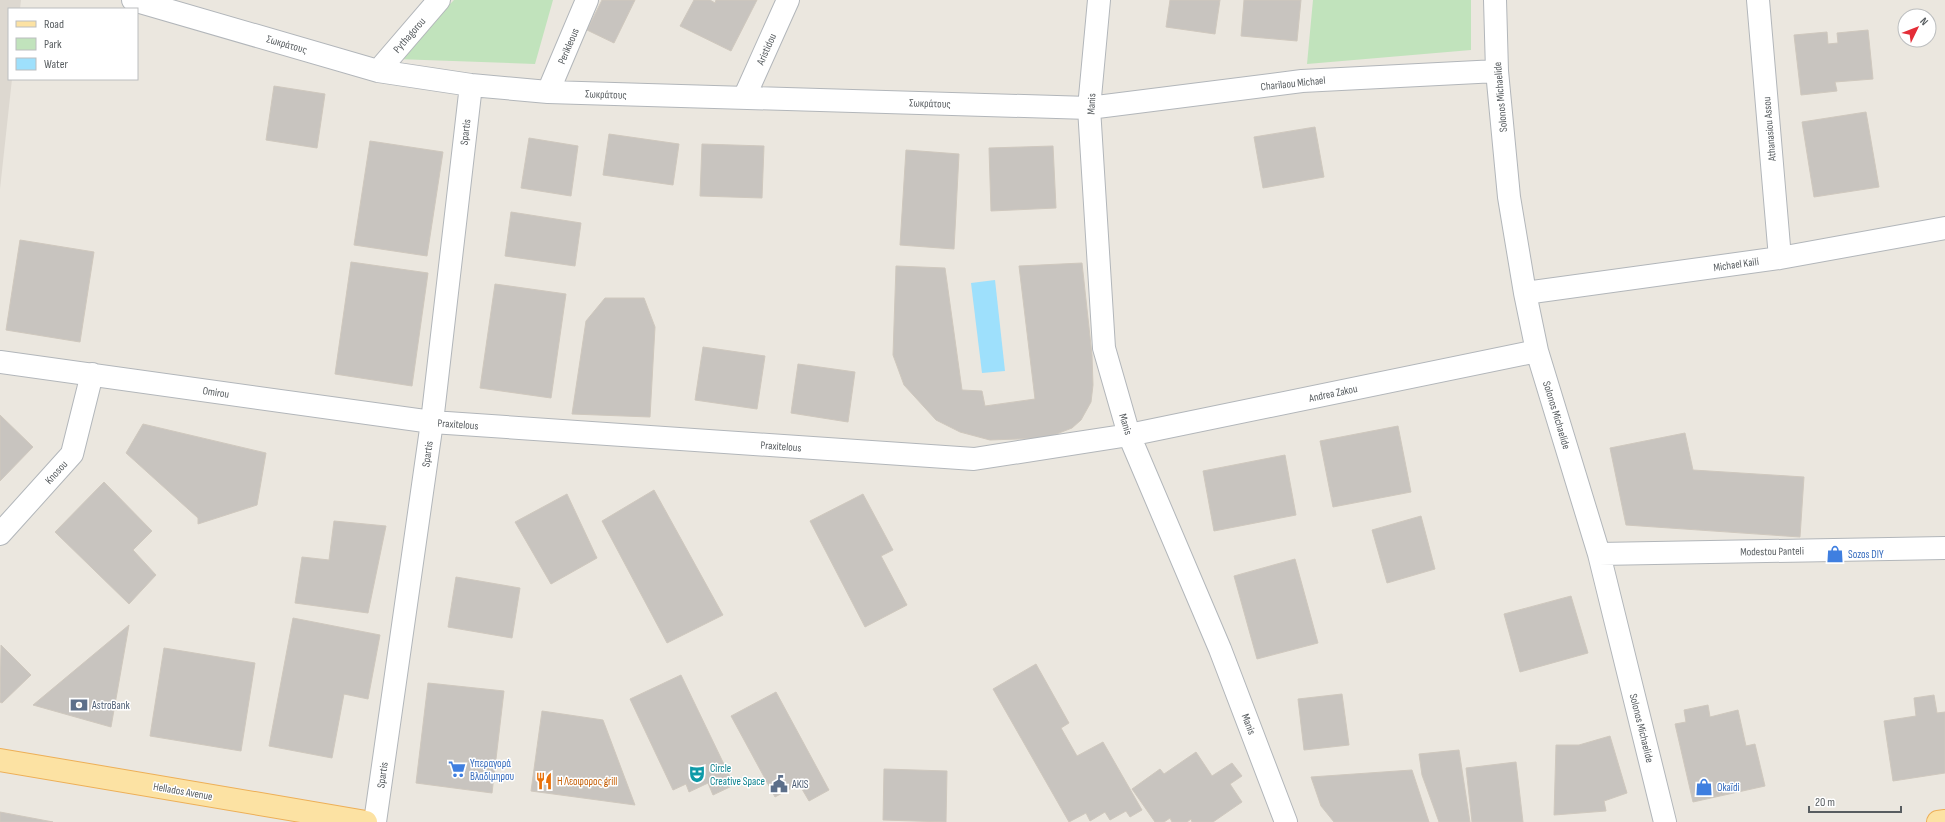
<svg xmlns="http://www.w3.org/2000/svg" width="1945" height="822" viewBox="0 0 1945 822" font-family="'Sofia Sans Condensed',sans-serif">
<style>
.education{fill:#ddd8d0}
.green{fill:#c1e3bc}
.water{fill:#9ee0fc}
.building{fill:#c8c4bf;stroke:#cfc8be}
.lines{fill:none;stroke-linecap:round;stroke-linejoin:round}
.minor-casing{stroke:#b2b6ba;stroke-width:24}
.major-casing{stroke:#edaf57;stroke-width:24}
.minor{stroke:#fff;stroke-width:22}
.major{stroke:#fce2a3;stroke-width:22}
.labels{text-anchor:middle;stroke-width:3;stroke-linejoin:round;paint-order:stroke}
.street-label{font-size:11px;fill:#585d60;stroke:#fff}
.shop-label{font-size:11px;fill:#366cbe;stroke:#fff;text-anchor:start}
.service-label{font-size:11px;fill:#4e5e75;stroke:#fff;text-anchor:start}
.culture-label{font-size:11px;fill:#0d838f;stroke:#fff;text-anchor:start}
.food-label{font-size:11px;fill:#c56008;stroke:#fff;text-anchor:start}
</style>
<rect width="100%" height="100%" fill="#ebe7df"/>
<!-- education -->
<path class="education" d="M0,0H21L20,9H9V79H12L0,189Z"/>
<!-- green -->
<path class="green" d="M454,0H553L535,64L396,59Z
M1313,0H1471V50L1307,64Z"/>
<!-- water -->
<path class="water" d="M995,280L1005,371L982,373L971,283Z"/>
<!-- building -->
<path class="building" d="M602,0H635L614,43L587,30Z
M694,0H710L715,3L716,0H757L731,51L680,26Z
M1170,0H1220L1215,34L1166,27Z
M1244,0H1301L1297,41L1241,36Z
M1868,30L1873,79L1835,82L1837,91L1801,95L1794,35L1827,32L1828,44L1838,43L1837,33Z
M274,86L325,94L317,148L266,140Z
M1866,112L1879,187L1814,197L1802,122Z
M1315,127L1324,177L1263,188L1254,137Z
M609,134L679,144L673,185L603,175Z
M529,138L578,146L571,196L521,188Z
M370,141L443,152L427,256L354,245Z
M702,144L764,146L762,198L700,196Z
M1053,146L1056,208L991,211L989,148Z
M906,150L959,154L954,249L900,245Z
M511,212L581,223L575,266L505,256Z
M20,240L94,252L80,342L6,330Z
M351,262L428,273L412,386L335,374Z
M1082,263L1092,355L1093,385L1091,402L1081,420L1072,428L1046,438L990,440L960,432L936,420L904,385L893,355L896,266L945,268L962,390L982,391L985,406L1035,399L1019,266Z
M495,284L566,294L551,398L480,388Z
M605,298H644L655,327L650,417L572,414L586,321Z
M703,347L765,356L757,409L695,400Z
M798,364L855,372L848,422L791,413Z
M0,415L33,447L0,481Z
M143,424L266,453L257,505L198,524V518L126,453Z
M1398,426L1411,492L1333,507L1320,441Z
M1685,433L1693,470L1804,477L1800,537L1626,525L1610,448Z
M1285,455L1296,515L1214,531L1203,471Z
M104,482L152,531L133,550L156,575L129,604L55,532Z
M654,490L723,615L667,643L602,521Z
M567,494L597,558L551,584L515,522Z
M863,494L893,550L881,556L907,605L865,627L810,521Z
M1421,516L1435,569L1387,583L1372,530Z
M334,521L386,526L368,613L295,603L302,557L329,560Z
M1295,559L1318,643L1257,659L1234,576Z
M456,577L520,588L512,638L448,627Z
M1571,596L1588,653L1520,672L1504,614Z
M293,618L380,635L368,699L344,694L332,758L269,746Z
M129,625L111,727L33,705Z
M1,645L31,675L2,703L0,702Z
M164,648L255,663L241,751L150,736Z
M1036,664L1069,723L1061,728L1077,756L1103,742L1142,810L1130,817L1126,811L1110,820L1105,812L1090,821L1086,813L1069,822L993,689Z
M681,675L734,785L713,795L708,783L689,792L686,784L673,790L630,699Z
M428,683L504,691L492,793L416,783Z
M776,692L829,790L809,801L799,784L775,797L731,716Z
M1342,694L1349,745L1304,750L1298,699Z
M1934,695L1937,713L1945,712V773L1893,781L1884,721L1916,716L1914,698Z
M1708,705L1710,717L1738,710L1746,746L1755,744L1765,786L1693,802L1675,724L1686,722L1684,710Z
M542,711L603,720L635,805L531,791Z
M1610,736L1627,793L1604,801L1606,811L1554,815L1556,745H1579Z
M1459,750L1470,822H1439L1422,775L1419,754Z
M1196,752L1212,776L1232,763L1242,776L1230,784L1242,802L1213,822H1192L1191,819L1187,822H1172L1170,818L1164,822H1155L1132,789L1160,769L1164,774Z
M1516,762L1523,822H1472L1466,768Z
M884,769L947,771L946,822L883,820Z
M1412,770L1429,822H1334L1321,806L1311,777Z
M0,812L53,822H0Z"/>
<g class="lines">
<!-- minor casing -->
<g class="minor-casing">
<path id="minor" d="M133,0L378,71L471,85L548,92L1089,108L1302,81L1497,71
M1099,0L1089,108L1104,348L1129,435L1220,649L1286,822
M1495,0L1497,71L1509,197L1525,293L1537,351L1599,554L1665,822
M1758,0L1780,258
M378,71L439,0
M548,92L587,0
M744,98L788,0
M1525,293L1780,258L1945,228
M0,362L432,422L974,459L1129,435L1537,351
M0,534L72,454L92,374
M1599,554L1945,548
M375,822L432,422L471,85"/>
</g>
<!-- major casing -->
<g class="major-casing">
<path id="major" d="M0,760L366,822
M1938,822L1945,821"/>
</g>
<!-- minor -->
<use href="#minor" class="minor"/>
<!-- major -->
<use href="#major" class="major"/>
</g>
<!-- icons -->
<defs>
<g id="shop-bare" transform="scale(1.38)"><path d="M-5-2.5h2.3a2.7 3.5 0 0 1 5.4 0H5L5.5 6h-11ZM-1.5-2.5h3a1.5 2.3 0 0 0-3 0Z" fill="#3f7fe0" stroke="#fff" stroke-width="2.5" paint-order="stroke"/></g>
<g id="bank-bare" transform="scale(1.38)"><path d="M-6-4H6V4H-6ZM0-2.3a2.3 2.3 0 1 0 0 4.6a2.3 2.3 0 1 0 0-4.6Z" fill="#5c6f8a" stroke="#fff" stroke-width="2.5" paint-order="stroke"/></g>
<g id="supermarket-bare" transform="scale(1.38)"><path d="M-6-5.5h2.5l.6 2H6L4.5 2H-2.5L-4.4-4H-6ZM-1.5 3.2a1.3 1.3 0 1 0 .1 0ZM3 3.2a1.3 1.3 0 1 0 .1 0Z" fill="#3f7fe0" stroke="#fff" stroke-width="2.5" paint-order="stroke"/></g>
<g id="theatre-bare" transform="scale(1.38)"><path d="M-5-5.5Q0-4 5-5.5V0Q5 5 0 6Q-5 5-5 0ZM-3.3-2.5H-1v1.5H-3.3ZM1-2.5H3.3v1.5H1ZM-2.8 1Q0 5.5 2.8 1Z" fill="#0f9aa8" stroke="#fff" stroke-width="2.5" paint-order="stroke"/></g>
<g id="restaurant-bare" transform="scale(1.38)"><path d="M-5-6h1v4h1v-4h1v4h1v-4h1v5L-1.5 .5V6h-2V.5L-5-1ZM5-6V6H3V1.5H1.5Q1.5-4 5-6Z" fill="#e8710a" stroke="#fff" stroke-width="2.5" paint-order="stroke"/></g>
<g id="civic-bare" transform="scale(1.38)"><path d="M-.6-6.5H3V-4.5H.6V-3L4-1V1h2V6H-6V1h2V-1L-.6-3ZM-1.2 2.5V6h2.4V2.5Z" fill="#5c6f8a" stroke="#fff" stroke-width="2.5" paint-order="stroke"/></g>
</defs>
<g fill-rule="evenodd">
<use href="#shop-bare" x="1835" y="554"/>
<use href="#bank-bare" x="79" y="705"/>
<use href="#supermarket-bare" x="457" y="769"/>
<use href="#theatre-bare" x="697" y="774"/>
<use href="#restaurant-bare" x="544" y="781"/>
<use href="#civic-bare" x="779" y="784"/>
<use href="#shop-bare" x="1704" y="787"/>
</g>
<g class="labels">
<!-- street labels -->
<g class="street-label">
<text transform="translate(409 35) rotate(-49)" y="4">Pythagorou</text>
<text transform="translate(287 44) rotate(16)" y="4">Σωκράτους</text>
<text transform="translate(568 46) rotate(-67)" y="4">Perikleous</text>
<text transform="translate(766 49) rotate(-66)" y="4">Aristidou</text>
<text transform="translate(1293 83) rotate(-6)" y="4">Charilaou Michael</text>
<text transform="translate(606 94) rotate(2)" y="4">Σωκράτους</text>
<text transform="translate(1500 97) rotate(-95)" y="4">Solonos Michaelide</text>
<text transform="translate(930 103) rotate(2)" y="4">Σωκράτους</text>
<text transform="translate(1091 104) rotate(-88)" y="4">Manis</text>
<text transform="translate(1769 129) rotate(-95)" y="4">Athanasiou Assou</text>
<text transform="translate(465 132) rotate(-83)" y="4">Spartis</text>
<text transform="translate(1736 264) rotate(-8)" y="4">Michael Kaili</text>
<text transform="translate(216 392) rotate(8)" y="4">Omirou</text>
<text transform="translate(1333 393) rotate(-12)" y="4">Andrea Zakou</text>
<text transform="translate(1557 415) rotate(73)" y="4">Solonos Michaelide</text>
<text transform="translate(458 424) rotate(4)" y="4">Praxitelous</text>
<text transform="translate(1126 424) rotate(73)" y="4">Manis</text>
<text transform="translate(781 446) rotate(4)" y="4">Praxitelous</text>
<text transform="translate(427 454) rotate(-82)" y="4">Spartis</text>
<text transform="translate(56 472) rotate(-48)" y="4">Knosou</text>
<text transform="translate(1772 551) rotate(-1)" y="4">Modestou Panteli</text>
<text transform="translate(1249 724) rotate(69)" y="4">Manis</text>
<text transform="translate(1642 728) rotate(76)" y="4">Solonos Michaelide</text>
<text transform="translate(382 775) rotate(-82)" y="4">Spartis</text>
<text transform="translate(183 791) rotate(10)" y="4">Hellados Avenue</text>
</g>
<!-- shop labels -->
<g class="shop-label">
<text x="1848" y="558">Sozos DIY</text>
<text x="470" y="767">Υπεραγορά<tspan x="470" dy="13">Βλαδίμηρου</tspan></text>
<text x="1717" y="791">Okaïdi</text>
</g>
<!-- service labels -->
<g class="service-label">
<text x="92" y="709">AstroBank</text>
<text x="792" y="788">AKIS</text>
</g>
<!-- culture labels -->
<g class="culture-label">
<text x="710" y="772">Circle<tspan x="710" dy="13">Creative Space</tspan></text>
</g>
<!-- food labels -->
<g class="food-label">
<text x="557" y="785">Η Λεοφορος grill</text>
</g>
</g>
<!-- legend -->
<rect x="8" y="8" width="130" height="72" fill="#ffffff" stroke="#bcbebf"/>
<rect x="16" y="21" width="20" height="6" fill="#fce2a3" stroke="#bcbebf"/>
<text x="44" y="28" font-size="12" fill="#585d60">Road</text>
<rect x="16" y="38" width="20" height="12" fill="#c1e3bc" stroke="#bcbebf"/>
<text x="44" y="48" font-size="12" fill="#585d60">Park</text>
<rect x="16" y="58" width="20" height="12" fill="#9ee0fc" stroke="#bcbebf"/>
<text x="44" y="68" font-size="12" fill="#585d60">Water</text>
<!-- north arrow -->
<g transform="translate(1917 28) rotate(47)"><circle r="19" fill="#ffffff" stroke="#bcbebf"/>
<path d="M0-3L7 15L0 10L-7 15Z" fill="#e42d37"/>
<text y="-6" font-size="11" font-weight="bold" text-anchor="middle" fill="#585d60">N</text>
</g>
<!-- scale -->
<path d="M1809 806v6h92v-6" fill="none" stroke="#585d60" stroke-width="2"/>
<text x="1815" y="806" font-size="12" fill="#585d60" stroke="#ffffff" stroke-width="3" paint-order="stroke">20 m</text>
</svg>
